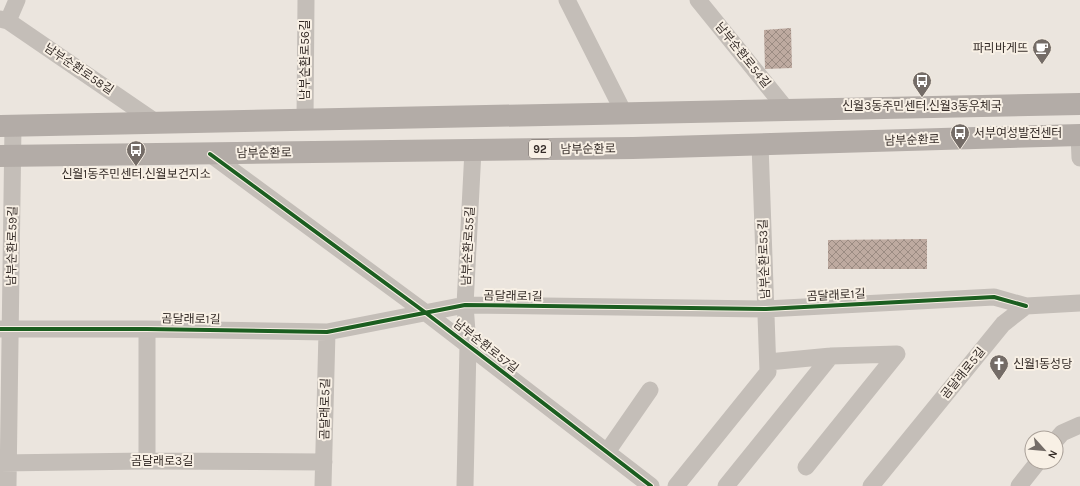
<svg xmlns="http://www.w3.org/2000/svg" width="1080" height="486" viewBox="0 0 1080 486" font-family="Karla,'Noto Sans KR',sans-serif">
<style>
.building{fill:url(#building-cross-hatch)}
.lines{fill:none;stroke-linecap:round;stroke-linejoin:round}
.minor{stroke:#c4beb8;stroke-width:17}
.primary{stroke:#b3aca7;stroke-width:22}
.cycleway-casing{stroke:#f8f0e5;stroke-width:6}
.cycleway{stroke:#1b5e20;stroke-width:4}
.labels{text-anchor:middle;stroke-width:4;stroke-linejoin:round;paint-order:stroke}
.shield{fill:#f8f0e5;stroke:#6f6660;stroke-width:1}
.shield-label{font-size:11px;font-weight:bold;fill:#342b27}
.poi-label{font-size:12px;fill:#342b27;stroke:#f8f0e5}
.street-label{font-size:12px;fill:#342b27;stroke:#f8f0e5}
</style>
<defs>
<pattern id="building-cross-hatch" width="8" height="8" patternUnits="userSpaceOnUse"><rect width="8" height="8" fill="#beaaa0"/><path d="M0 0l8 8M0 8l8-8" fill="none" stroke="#9b8b82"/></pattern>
</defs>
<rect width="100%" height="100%" fill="#ebe5de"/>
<!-- building -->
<path class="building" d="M791,28L792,68L765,69L764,30Z
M927,239V269H828V240Z"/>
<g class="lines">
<!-- minor -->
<path class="minor" d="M567,0L624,113
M698,0L787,110
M0,19L8,21L157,123
M8,21L17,0
M305,120L306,0
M1079,135L1080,158
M210,154L426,313L651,486
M0,329H147L327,332L465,305L766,309L994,297L1026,306
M147,329V461
M768,362L831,356L897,354L806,467
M1056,440L1062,433L1080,425
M607,452L650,390
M0,463L147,461L324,462
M8,486L13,126
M323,486L327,332
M465,486L468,345L465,305L473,150
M676,486L768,372L760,144
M726,486L831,356
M871,486L1003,324L1026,306L1080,303
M1019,486L1038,462"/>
<!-- primary -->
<path class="primary" d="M0,126L1080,104
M0,156L633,148L1080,135"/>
<!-- cycleway casing -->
<g class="cycleway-casing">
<path id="cycleway" d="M210,154L426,313L651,486
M0,329H147L327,332L465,305L766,309L994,297L1026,306"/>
</g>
<!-- cycleway -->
<use href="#cycleway" class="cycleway"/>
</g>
<!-- icons -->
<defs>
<g id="cafe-pin" transform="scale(1)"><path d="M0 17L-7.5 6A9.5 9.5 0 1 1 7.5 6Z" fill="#746c67" stroke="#f8f0e5"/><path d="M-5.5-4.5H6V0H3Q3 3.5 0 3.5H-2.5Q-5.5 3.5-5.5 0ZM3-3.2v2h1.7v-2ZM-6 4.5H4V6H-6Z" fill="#fff"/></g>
<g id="bus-pin" transform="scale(1)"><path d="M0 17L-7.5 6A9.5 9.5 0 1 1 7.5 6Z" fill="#746c67" stroke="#f8f0e5"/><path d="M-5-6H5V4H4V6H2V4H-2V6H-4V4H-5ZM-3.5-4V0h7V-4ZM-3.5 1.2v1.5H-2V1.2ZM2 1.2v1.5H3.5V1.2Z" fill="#fff"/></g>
<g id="church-pin" transform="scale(1)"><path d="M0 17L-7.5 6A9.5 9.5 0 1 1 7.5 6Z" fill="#746c67" stroke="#f8f0e5"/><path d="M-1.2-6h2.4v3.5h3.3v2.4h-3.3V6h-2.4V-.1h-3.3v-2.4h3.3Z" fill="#fff"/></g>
</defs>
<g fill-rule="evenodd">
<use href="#cafe-pin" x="1042" y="48"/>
<use href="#bus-pin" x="922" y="81"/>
<use href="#bus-pin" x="960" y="133"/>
<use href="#bus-pin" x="136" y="150"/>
<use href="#church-pin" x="999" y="364"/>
</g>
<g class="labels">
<!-- shield labels -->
<rect class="shield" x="529" y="140" width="22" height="18" rx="3"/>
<g class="shield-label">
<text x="540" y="153">92</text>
</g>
<!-- poi labels -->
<g class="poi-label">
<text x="1028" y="52" text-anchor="end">파리바게뜨</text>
<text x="922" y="110">신월3동주민센터.신월3동우체국</text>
<text x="974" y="137" text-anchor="start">서부여성발전센터</text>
<text x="136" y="178">신월1동주민센터.신월보건지소</text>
<text x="1013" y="368" text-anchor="start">신월1동성당</text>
</g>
<!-- street labels -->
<g class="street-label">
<text transform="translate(743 55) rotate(51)" y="4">남부순환로54길</text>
<text transform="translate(305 60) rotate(-90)" y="4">남부순환로56길</text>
<text transform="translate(79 69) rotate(34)" y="4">남부순환로58길</text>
<text transform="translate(912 140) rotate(-2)" y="4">남부순환로</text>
<text transform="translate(588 149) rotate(-1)" y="4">남부순환로</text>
<text transform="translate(264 153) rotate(-1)" y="4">남부순환로</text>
<text transform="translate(12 246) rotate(-89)" y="4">남부순환로59길</text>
<text transform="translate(468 246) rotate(-87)" y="4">남부순환로55길</text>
<text transform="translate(764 259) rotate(-92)" y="4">남부순환로53길</text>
<text transform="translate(836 295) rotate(-3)" y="4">곰달래로1길</text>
<text transform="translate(513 296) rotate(1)" y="4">곰달래로1길</text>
<text transform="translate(191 319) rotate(1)" y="4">곰달래로1길</text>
<text transform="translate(486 346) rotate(38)" y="4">남부순환로57길</text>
<text transform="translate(963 373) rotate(-51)" y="4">곰달래로5길</text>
<text transform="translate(325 409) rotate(-89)" y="4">곰달래로5길</text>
<text x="162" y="465">곰달래로3길</text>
</g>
</g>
<!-- north arrow -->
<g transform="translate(1044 450) rotate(117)"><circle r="19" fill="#f8f0e5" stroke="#aaa199"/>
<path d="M0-3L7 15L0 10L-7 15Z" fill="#746c67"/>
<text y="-6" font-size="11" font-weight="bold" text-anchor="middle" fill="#342b27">N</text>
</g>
</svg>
